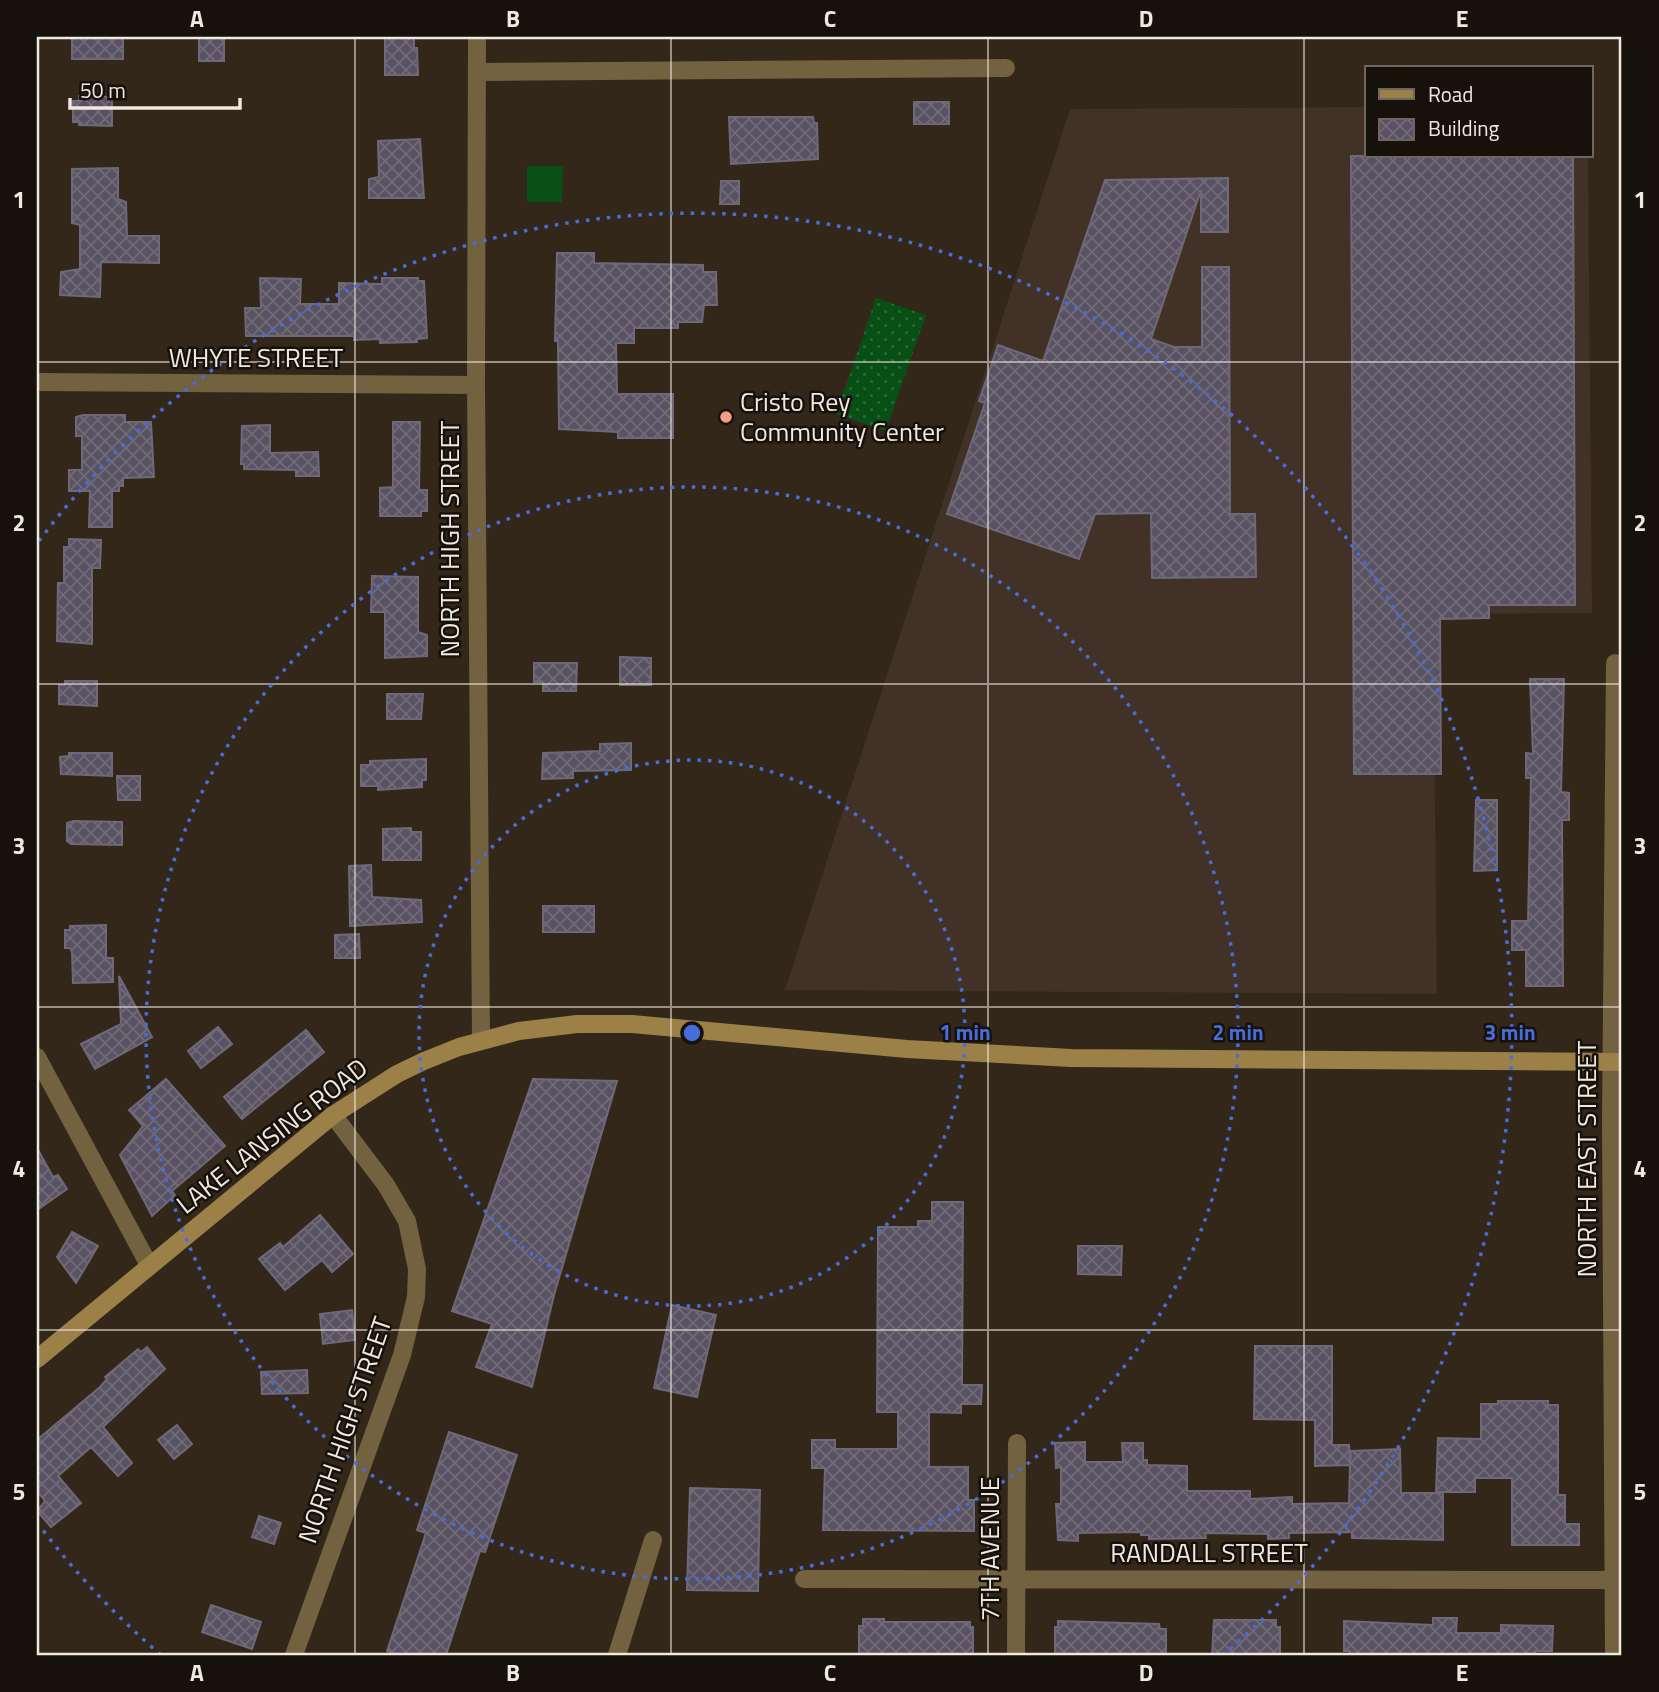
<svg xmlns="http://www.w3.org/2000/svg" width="1659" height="1692" viewBox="0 0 1659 1692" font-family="'Titillium Web',sans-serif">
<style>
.industrial{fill:#413127}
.park{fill:#074f15}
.garden{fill:url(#garden-dots)}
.building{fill:url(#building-cross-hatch);stroke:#6f6879;stroke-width:2}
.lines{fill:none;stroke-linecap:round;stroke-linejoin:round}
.street{stroke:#72623f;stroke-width:18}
.secondary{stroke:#9b8048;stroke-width:18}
.grid{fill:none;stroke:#f0e9e0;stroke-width:2;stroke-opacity:0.55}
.ring{fill:none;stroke:#476dda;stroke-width:3.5;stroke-dasharray:3.5 7}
.poi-dot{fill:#f49e89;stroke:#16110b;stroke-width:2.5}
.labels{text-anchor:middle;stroke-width:5;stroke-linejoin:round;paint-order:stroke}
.street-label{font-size:26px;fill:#f0e9e0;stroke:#16110b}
.poi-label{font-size:26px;fill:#f0e9e0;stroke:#16110b;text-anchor:start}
.centre{fill:#476dda;stroke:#16110b;stroke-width:3.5}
.ring-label{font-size:21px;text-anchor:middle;font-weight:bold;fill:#476dda;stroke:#16110b;stroke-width:5;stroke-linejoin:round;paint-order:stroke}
.neatline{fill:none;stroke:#f0e9e0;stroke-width:2.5}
.grid-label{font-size:23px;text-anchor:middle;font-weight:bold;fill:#f0e9e0}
</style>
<defs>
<pattern id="garden-dots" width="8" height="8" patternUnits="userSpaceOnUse" patternTransform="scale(1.75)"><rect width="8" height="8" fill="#074f15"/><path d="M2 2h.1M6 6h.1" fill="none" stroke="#2b6837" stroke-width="1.8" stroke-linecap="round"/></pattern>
<pattern id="building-cross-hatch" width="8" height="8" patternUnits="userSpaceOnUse" patternTransform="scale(1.75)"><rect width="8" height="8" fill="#595262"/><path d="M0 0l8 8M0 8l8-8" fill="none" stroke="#716b78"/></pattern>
</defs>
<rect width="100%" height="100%" fill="#322719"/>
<!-- industrial -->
<path class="industrial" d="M1033,37H1622L1032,39Z
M1367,107V156H1588L1592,613L1433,614L1437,994L785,990L1070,109Z"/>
<!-- park -->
<path class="park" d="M527,166H563L562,202H527Z"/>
<!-- garden -->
<path class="garden" d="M876,298L926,315L886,431L836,414Z"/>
<!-- building -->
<path class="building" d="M72,37H123V59H72Z
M199,37H224V61H199Z
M385,37H414V48H417L418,75H385Z
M79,96L112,97V126L79,125V122H73V101H79Z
M914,102H949V124H914Z
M729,117H813L814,123H817L818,159L731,164Z
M420,139L424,198H369V179L379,177L378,141Z
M1351,156H1573L1575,605H1489V618L1440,619L1441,774H1354Z
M118,168V199L126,202L127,236H159V263L101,262L100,297L60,295L61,272L80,269V225L72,223V169Z
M1228,178V232H1201V190L1151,339L1174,347H1202V267H1229L1230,514H1255L1256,577L1152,578L1151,513L1095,514L1079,559L947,514L985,403L979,401L998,345L1043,361L1105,180Z
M721,181H739V204H720Z
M557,253H594V263L703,265V272H716L717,305H704L702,322H678V328H634V343H616L617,394H673V438H618V432L559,429L558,341H555Z
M260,278L301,279L300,304H339V283L382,284V278H418V281H424L427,338L417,339V342L380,343V339L354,340V336H246L245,308H261Z
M83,415H125V422H151L154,477L123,478V486H119V491H112V527H89L90,491H69V470H82V436H76V417Z
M393,422H420L419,490H427V511H421V516H380V488L393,487Z
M270,425V453L318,452L319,476H296V470L244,469V464H241L242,426Z
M69,539L101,540L100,568H92V644L57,641L58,583H64V547H69Z
M372,576L418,577V632L427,635V656L385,658V612H371Z
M620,657L651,658V685H620Z
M534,663H577L576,691H543V682H534Z
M1530,679H1564L1561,792L1569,793V820H1562L1563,986H1526V950H1512V921H1528L1531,778H1526V753L1533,754Z
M65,681H97V706L59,704V685H65Z
M387,694H423L421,719H387Z
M631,743V770L573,771V778L542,779L543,753L600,751V744Z
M69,753H112V776L61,774L60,757L69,756Z
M426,759V780H422V787L378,790V786H361V765H370V761Z
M117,776H140V800H118Z
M1476,800H1497V870L1474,871Z
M73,821L122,822V845L71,844L67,841V823Z
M411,828V832H421V860H383V829Z
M371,865L372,897L421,900L422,922L350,926L349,866Z
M543,906H594V932H543Z
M106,925V958H113V982L73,983L72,952L70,948H65V930H70V926Z
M359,934L360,958H335V935Z
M119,976L152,1037L95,1069L81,1044L121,1024Z
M218,1027L232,1044L201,1068L188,1051Z
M306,1030L324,1052L242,1119L224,1097Z
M166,1079L225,1146L172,1191L175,1195L152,1216L120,1155L143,1126L129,1110Z
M533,1079L617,1081L554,1295L532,1387L476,1367L492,1324L452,1311Z
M37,1148L53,1177L58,1175L67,1189L37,1210Z
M932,1202H963L962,1385H982L981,1404H961V1413L929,1412V1467H968V1500H974V1531L823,1530L825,1468H812V1440H835V1449H898V1412H877L878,1227H918V1221H932Z
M320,1215L353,1254L332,1272L322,1260L285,1290L259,1259L280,1243L283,1247Z
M72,1232L98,1246L76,1283L57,1257Z
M1078,1246H1122L1121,1275L1078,1274Z
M672,1305L716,1315L697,1397L654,1388Z
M352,1310L355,1340L323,1344L320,1314Z
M1255,1346H1332V1445H1349L1350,1464L1351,1451L1400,1449L1401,1493H1443V1540L1352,1538V1532L1289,1533V1538L1268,1539V1534L1205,1533L1206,1538L1149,1539V1535H1141V1532L1078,1533V1541L1058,1540L1056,1504H1061V1467L1056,1468L1055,1443L1085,1442V1462H1123L1122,1443H1143V1460H1147V1465L1187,1466V1491H1250V1499L1292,1497V1504L1349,1503L1350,1465L1315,1466V1420L1254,1419Z
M147,1347L165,1369L103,1427L132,1463L118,1476L91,1447L58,1476L81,1503L51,1527L37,1511L45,1501L37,1491V1440L100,1387L107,1379L105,1377L138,1349L141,1352Z
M307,1370L308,1393L262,1394L261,1372Z
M1498,1401H1548V1405H1558V1495H1565V1524H1579V1545H1512V1478H1475V1492H1436L1438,1438L1481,1439V1404H1498Z
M177,1425L192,1444L174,1459L158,1440Z
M449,1432L517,1455L485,1552L480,1551L446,1655H399L387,1651L426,1533L417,1530Z
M690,1488L760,1490L758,1591L687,1590Z
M259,1516L281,1523L274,1544L252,1537Z
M211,1605L261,1622L252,1649L202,1632Z
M1433,1618H1457L1456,1633H1501V1625L1553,1626L1552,1651H1535V1655H1350V1651H1344V1621L1433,1625Z
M863,1619H884V1622H970V1627H973V1655H859V1626H863Z
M1214,1620H1276V1627H1280V1655H1212Z
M1058,1621L1159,1624L1160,1629H1166V1655H1055V1627H1058Z"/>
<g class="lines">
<!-- street -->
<path class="street" d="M477,37L476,385L481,1040
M477,72L1006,68
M37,382L476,385
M37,1057L149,1265
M804,1579L1613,1580
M294,1655L402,1355L416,1297L417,1269L407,1221L386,1185L333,1115
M617,1655L653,1540
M1016,1655L1017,1443
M1614,1655L1611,1121L1615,663"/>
<!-- secondary -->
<path class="secondary" d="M37,1359L333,1115L397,1074L424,1061L459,1047L519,1031L577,1024H632L907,1049L1071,1058L1622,1062"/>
</g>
<!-- grid -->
<path class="grid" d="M355,37V1655M671,37V1655M988,37V1655M1304,37V1655M37,362H1622M37,684H1622M37,1007H1622M37,1330H1622"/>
<!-- distance rings -->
<g class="ring">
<circle cx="692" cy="1033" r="273"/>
<circle cx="692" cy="1033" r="546"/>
<path d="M161 1655A818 818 0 0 1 39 1525M39 541A818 818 0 1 1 1223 1655"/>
</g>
<!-- markers -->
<circle class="poi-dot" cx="726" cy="417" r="7"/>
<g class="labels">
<!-- street labels -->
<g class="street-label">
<text x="256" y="367">WHYTE STREET</text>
<text transform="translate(450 539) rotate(-90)" y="9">NORTH HIGH STREET</text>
<text transform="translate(272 1136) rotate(-38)" y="9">LAKE LANSING ROAD</text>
<text transform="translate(1587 1159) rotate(-90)" y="9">NORTH EAST STREET</text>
<text transform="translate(345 1430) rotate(-71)" y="9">NORTH HIGH STREET</text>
<text transform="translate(990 1549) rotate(-90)" y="9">7TH AVENUE</text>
<text x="1209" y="1562">RANDALL STREET</text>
</g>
<!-- poi labels -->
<g class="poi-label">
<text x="740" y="411">Cristo Rey<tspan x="740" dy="30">Community Center</tspan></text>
</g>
</g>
<circle cx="692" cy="1033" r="10" class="centre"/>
<g class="ring-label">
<text x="965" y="1040">1 min</text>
<text x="1238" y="1040">2 min</text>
<text x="1510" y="1040">3 min</text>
</g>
<!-- border -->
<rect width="1659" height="1692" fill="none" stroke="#16110b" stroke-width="77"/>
<!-- legend -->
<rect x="1365" y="66" width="228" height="91" fill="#16110b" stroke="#6d6760" stroke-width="2"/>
<rect x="1379" y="89" width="35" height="10" fill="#9b8048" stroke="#6d6760" stroke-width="2"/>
<text x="1428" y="102" font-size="21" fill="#f0e9e0">Road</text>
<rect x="1379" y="119" width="35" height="21" fill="url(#building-cross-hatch)" stroke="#6d6760" stroke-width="2"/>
<text x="1428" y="136" font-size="21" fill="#f0e9e0">Building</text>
<!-- scale -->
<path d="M70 98v10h170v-10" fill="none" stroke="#f0e9e0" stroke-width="3.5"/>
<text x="80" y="98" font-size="21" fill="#f0e9e0" stroke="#16110b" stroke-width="5" paint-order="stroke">50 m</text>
<rect x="38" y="38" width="1582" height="1616" class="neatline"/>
<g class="grid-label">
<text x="197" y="27">A</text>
<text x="513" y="27">B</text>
<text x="830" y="27">C</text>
<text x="1146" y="27">D</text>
<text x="1462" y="27">E</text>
<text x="19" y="208">1</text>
<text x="1640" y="208">1</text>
<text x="19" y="531">2</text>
<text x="1640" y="531">2</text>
<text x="19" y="854">3</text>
<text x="1640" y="854">3</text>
<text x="19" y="1177">4</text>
<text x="1640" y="1177">4</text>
<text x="19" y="1500">5</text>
<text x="1640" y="1500">5</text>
<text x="197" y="1681">A</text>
<text x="513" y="1681">B</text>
<text x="830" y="1681">C</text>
<text x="1146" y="1681">D</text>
<text x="1462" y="1681">E</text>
</g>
</svg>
